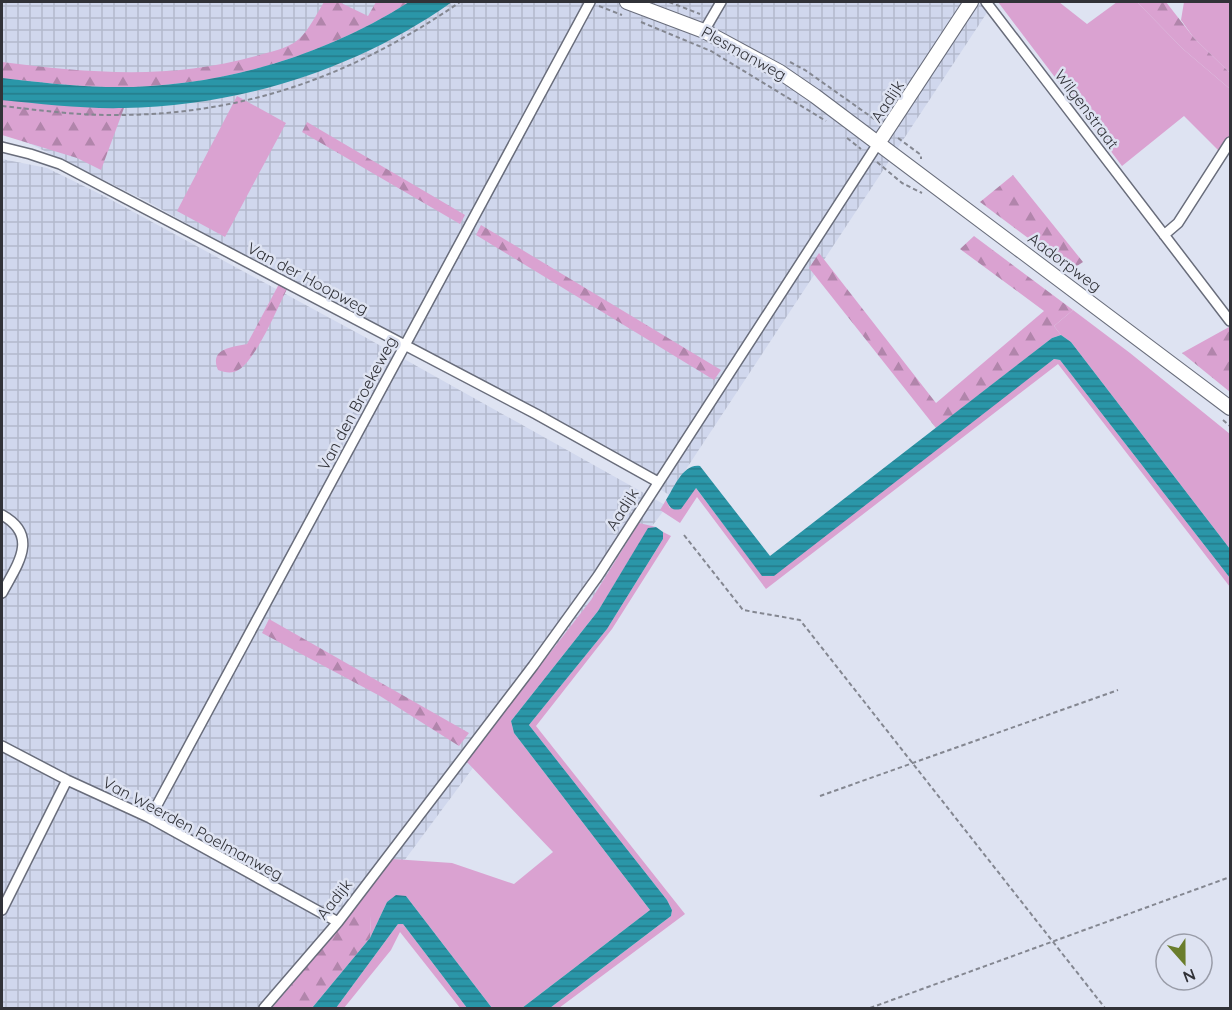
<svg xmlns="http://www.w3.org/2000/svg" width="1232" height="1010" viewBox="0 0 1232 1010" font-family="Quicksand,sans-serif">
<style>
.industrial{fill:url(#industrial-grid)}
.green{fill:#daa2d1}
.forest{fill:url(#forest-firs)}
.water{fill:url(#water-rules)}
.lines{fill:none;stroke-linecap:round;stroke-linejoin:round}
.street-casing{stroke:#696d7b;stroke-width:12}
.secondary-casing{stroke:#696d7b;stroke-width:16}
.path{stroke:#848791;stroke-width:2;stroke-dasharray:4.5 3;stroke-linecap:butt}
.street{stroke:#fff;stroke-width:9}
.secondary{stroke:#fff;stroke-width:14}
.labels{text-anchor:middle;stroke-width:5;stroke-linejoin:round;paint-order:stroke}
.street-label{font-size:16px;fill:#313238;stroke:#dee3f2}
</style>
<defs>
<pattern id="industrial-grid" width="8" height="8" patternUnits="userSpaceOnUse" patternTransform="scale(1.5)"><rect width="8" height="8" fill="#d0d7ed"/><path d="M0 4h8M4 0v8" fill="none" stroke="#b3b9cc"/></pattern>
<pattern id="forest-firs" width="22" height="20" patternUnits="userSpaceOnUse" patternTransform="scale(1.5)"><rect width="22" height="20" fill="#daa2d1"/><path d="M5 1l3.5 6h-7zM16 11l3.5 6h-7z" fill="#b185ab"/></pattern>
<pattern id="water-rules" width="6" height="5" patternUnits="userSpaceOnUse" patternTransform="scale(1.5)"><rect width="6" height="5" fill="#2a96a8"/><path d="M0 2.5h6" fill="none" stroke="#257b8a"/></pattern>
</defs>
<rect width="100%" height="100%" fill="#dee3f2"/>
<!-- industrial -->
<path class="industrial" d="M2,2H994L669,495L627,467L148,202L2,130Z
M2,159L47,168L104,196L363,336L667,506L295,1008H2Z"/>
<!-- green -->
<path class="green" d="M998,2H1059L1087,24L1117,2H1137L1183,49L1230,89V135L1221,153L1184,116L1122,166Z
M1184,2H1230V73L1194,38L1181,20Z
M237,96L286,123L225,237L177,211Z
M1073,310L1130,353L1230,434V549L1071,342L1061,335L1054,326Z
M1054,359L1060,360L1230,578V587L1058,364L766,589L697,497L680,523L660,510L666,500L670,508L695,487L762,575Z
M639,523L656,527L648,529L598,611L511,721L514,733L650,910L522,1008H492L406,896L387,902L370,938L371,916H349L393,859L452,863L514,884L553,852L466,761L591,600Z
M663,532L671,536L612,629L536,726L685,914L559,1008H550L671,916L672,910L667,900L529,725L607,629L663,539Z
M398,924H403L467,1008H460L400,932L391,950L344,1008H336Z"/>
<!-- forest -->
<path class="forest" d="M324,2H339L368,16L376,2H409C320,59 211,89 106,87C71,86 36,82 2,78V62C89,73 170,80 256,56C269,52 288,49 299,39C309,30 317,13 324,2Z
M1137,2H1166L1194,38L1230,73V89L1183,49Z
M2,100L124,108L101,170L77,158L2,135Z
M307,122L465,215L460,224L302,132Z
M1013,175L1083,262L1071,270L980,202Z
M481,225L721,370L714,380L476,235Z
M974,236L1073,310L1054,326L1061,335L1052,338L936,428L809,268L819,253L936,403L1044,311L960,249Z
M279,284L287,289C277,309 257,357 240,369C233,374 226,373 218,370C209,349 231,347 247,344Z
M1229,327L1230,328V392L1182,353Z
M269,619L469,733L459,746L380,696L262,633Z
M349,916H371L370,938L312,1008H272Z"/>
<!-- water -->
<path class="water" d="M409,2H452C357,69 241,106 124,108C83,109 42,104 2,100V78C36,82 71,86 106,87C211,89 320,59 409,2Z
M1061,335L1071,342L1230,549V578L1060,360L1054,359L774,576H762L696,488L681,509C672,511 670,508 666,500C674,488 683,463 700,466L770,556L1052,338Z
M656,527L663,532V539L607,629L529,725L667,900L672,910L671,916L550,1008H522L650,910L514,733L511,721L598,611L648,528Z
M396,895L406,896L492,1008H467L403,924H398L336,1008H312L370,938L387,902Z"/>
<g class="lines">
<!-- street casing -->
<g class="street-casing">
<path id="street" d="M986,2L1230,321
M704,31L721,2
M2,147L30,154L60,164L536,414L658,482
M1164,235L1178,223L1230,142
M2,515C40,536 17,565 2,593
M2,746L67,780L150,818L338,922
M150,818L590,2
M2,910L67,780
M264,1008L338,922L533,666L598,576L879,142"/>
</g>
<!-- secondary casing -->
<g class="secondary-casing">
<path id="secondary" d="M627,2L704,31L780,72L815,96L1230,408
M879,142L971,2"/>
</g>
<!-- path -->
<path class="path" d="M669,2L700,14
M599,6L622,15
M641,22L711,51L826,121
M790,62L805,70L877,121
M2,106C38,110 74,115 111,115C242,116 353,76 460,2
M847,138L861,149
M898,138L921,155V159
M877,162L902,183L922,193
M1223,420L1230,426
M684,535L743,610L800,620L1105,1008
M820,796L1118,690
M870,1008L1230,877"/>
<!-- street -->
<use href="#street" class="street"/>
<!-- secondary -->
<use href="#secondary" class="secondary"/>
</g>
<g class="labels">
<!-- street labels -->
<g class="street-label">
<text transform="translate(744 53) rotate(29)" y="6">Plesmanweg</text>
<text transform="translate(887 101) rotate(-57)" y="6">Aadijk</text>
<text transform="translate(1087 109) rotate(53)" y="6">Wilgenstraat</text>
<text transform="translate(1065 262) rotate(37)" y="6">Aadorpweg</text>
<text transform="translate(308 278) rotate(28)" y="6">Van der Hoopweg</text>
<text transform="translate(357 403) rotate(-62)" y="6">Van den Broekeweg</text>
<text transform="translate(622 509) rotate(-58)" y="6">Aadijk</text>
<text transform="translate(193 828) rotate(28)" y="6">Van Weerden Poelmanweg</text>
<text transform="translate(334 899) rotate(-52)" y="6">Aadijk</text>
</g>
</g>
<!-- border -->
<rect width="1232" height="1010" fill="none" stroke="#313238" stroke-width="6"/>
<!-- north arrow -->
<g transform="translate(1184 962) rotate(159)"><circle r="28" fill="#dee3f2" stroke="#999ca8" stroke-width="1.5"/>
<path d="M0-4.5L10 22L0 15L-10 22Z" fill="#6a7d2c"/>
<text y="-9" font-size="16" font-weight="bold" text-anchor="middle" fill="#313238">N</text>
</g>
</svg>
